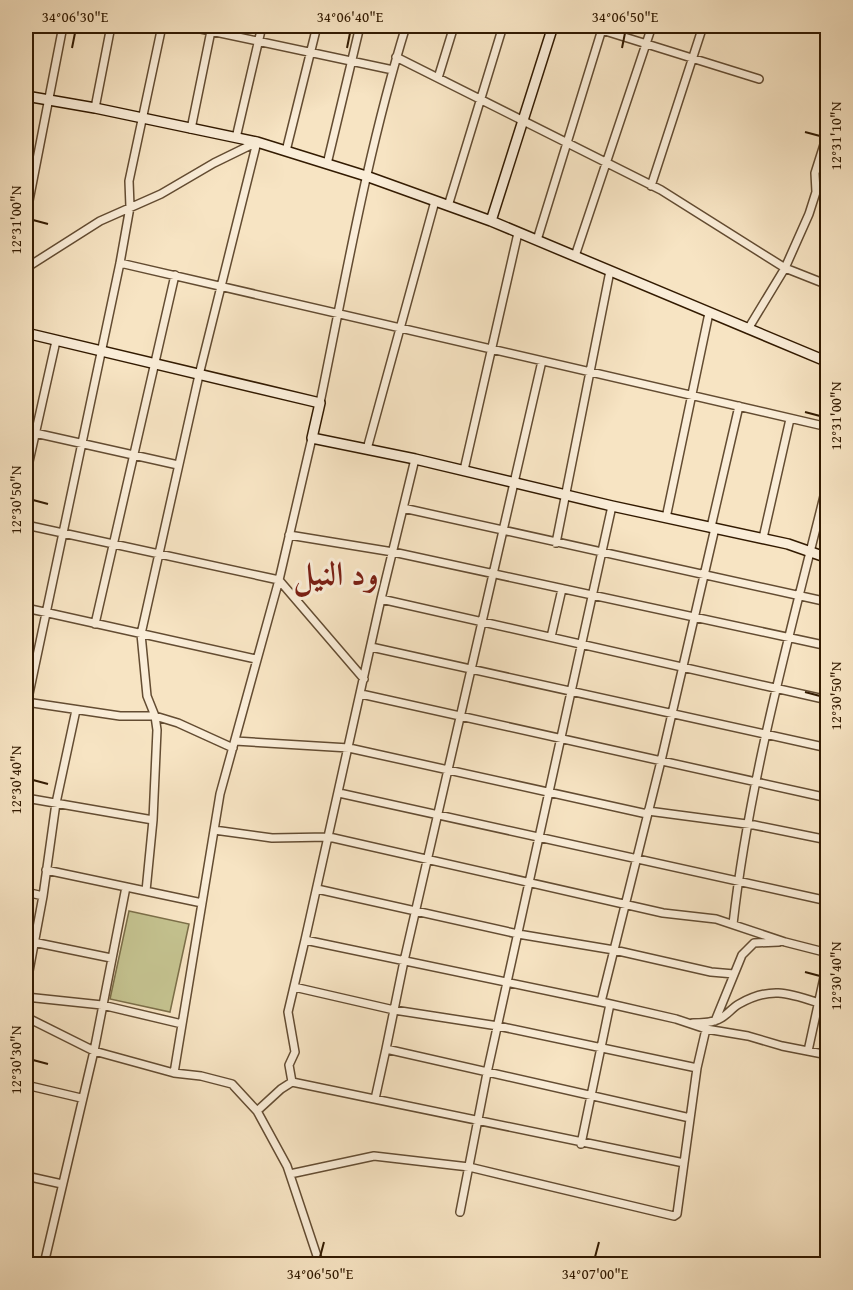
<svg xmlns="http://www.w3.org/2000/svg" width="853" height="1290" viewBox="0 0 853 1290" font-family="'Gentium Book Plus',Amiri,serif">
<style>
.green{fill:#c4c28f;stroke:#7b6e48;stroke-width:1.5}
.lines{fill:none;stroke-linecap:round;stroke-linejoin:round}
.street-casing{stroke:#634c32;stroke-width:10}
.secondary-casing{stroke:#321a01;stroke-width:12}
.street{stroke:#faedd8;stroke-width:7}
.secondary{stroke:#faedd8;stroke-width:9}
.ticks{fill:none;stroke:#321a01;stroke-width:2}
.labels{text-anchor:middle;stroke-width:6;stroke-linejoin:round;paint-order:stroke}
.town-label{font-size:33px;font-weight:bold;fill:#7a1f14;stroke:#faedd8}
.neatline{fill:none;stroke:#321a01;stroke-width:2}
.ticks-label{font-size:15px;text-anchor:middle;fill:#321a01}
</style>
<rect width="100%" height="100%" fill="#f7e4c3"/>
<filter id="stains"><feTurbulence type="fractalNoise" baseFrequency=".00333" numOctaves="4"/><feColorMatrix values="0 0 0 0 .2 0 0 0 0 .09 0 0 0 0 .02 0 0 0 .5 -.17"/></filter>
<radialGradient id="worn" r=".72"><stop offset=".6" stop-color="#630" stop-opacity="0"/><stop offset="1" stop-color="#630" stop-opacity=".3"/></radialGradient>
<!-- green -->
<path class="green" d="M129,911L189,924L170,1012L110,999Z"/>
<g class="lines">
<!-- street casing -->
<g class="street-casing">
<path id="street" d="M187,26L393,70
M589,26L759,79
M396,57L661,190L785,268L828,285
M438,78L454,26
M95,108L111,26
M191,129L212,26
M236,138L262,26
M286,151L317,26
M327,164L360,26
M651,186L703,26
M448,206L503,26
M26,216L63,26
M537,240L603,26
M575,256L652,26
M120,263L828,427
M26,268L100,221L161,194L214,163L257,142
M748,329L785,268L809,214L816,192L815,173L828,132
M542,361L404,961L386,1049L690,1118
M320,403C346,276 368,149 406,26
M26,431L178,465
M367,449L435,201
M415,459L381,599L305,940L606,1003L676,1019L706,1029L748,1036L782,1046L828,1055
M464,470L518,233
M26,475L56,341
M403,508L828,602
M666,518L709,313
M26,525L279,580L364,679
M711,527L739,406
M289,535L393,552L828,646
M763,538L790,419
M556,543L610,271
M381,599L828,700
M26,608L256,659
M95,624L175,275
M551,637L562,589
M371,647L828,748
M361,694L828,798
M26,702L120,716H155L178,723L233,748
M26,708L120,263L130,207L129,181L162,26
M235,741L349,748L647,814
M339,793L828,901
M26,798L153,820
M648,811L754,825L828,840
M214,830L272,838L329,837L663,913L716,919L785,942L828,953
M46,870L202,903
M317,889L518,934L614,950L711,972L734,974
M146,891L153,820L157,730L155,716L147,696L141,634L199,375L257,142
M26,892L43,896
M733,924C750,774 792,627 828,480
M33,942L111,958
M26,987L43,896L56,803L76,710
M294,987L394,1010L498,1026L697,1068
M26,997L102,1005L182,1024
M601,1002L661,761L715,528
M26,1017L94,1051L174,1073L201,1076L232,1084L257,1111L287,1166L318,1259L322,1264
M715,1021L742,955L754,943L779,942
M693,1023C702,1023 713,1023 721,1018C727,1015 732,1008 739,1004C774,984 793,995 828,1006
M808,1051L828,959
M174,1073L220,794L279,580L312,438
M292,1082L684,1163
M26,1085L81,1098
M375,1099L386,1049
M257,1111L281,1089L292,1082L289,1065L295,1052L288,1012L305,940
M581,1144L610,1004
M290,1174L374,1156L469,1167L674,1216L677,1214L697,1068L706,1029
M26,1176L62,1184
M460,1212L487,1073L612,506
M44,1264L94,1051L126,887"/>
</g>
<!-- secondary casing -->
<g class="secondary-casing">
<path id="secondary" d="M26,96L95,108L257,142L366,176L491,221L828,362
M491,221L553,26
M26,333L320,403L312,438L415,459L612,506L788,544L828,558"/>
</g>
<!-- street -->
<use href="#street" class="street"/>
<!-- secondary -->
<use href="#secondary" class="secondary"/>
</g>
<!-- ticks -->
<path class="ticks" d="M72,48L75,33M347,48L350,33M622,48L625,33M805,132L820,136M33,220L48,224M805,412L820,416M33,500L48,504M805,692L820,696M33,780L48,784M805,972L820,976M33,1060L48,1064M320,1257L324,1242M595,1257L599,1242"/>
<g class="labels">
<!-- town labels -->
<g class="town-label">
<text x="336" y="585">ود النيل</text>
</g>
</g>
<!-- margin -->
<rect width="853" height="1290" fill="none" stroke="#f7e4c3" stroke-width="66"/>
<rect x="33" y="33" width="787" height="1224" class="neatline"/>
<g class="ticks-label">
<text x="75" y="22">34°06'30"E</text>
<text x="350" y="22">34°06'40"E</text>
<text x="625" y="22">34°06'50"E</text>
<text transform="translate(836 136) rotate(-90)" y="5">12°31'10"N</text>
<text transform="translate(16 220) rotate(-90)" y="5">12°31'00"N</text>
<text transform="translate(836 416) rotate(-90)" y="5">12°31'00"N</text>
<text transform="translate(16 500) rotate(-90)" y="5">12°30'50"N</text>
<text transform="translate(836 696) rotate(-90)" y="5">12°30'50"N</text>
<text transform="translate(16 780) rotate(-90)" y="5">12°30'40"N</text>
<text transform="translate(836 976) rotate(-90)" y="5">12°30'40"N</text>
<text transform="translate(16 1060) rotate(-90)" y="5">12°30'30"N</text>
<text x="320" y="1279">34°06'50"E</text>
<text x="595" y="1279">34°07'00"E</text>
</g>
<rect width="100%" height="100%" filter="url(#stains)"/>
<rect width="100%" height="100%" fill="url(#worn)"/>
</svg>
